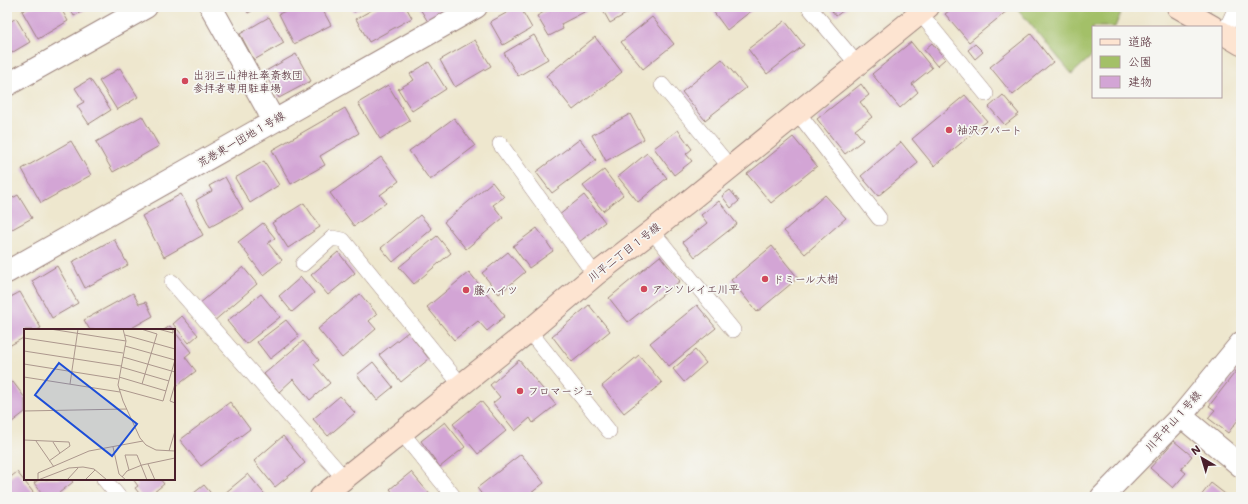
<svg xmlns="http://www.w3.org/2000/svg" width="1248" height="504" viewBox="0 0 1248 504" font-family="Mali,'Klee One',sans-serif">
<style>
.green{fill:#a3c067;stroke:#767049}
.building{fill:#d3a5d5}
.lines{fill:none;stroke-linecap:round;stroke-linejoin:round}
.lane-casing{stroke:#9c837c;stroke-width:16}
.street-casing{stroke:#9c837c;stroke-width:24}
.secondary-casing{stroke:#9c837c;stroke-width:24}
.lane{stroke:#fff;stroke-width:15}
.street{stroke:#fff;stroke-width:22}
.secondary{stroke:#fde4d1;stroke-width:22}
.poi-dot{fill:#d1495b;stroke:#f6f6f2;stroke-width:1.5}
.labels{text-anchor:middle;stroke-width:3.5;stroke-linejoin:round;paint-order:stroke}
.poi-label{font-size:11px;fill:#4a1f2b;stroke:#f6f6f2;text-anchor:start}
.street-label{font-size:11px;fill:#4a1f2b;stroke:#f6f6f2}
.inset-road{fill:none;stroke:#ac978d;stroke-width:1}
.view{fill:#1d4ed8;fill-opacity:0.15;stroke:#1d4ed8;stroke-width:2}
.inset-edge{fill:none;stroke:#4a1f2b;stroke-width:2}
</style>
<rect width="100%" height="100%" fill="#f6f6f2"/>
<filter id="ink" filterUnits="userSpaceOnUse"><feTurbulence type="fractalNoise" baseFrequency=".025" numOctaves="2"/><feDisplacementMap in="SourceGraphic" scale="8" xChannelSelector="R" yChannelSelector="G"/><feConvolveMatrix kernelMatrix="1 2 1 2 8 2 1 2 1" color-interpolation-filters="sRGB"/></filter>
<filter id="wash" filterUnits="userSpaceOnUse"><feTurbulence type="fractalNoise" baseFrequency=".012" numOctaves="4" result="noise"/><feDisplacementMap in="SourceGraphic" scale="16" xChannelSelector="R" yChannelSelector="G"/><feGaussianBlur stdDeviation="0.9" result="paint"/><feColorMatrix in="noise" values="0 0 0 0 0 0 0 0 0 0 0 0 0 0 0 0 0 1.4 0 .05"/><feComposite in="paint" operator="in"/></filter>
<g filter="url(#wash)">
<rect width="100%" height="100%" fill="#eee7ce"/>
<!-- green -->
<path class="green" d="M1016,7H1115L1122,10L1115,27H1093V55L1072,74Z"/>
<g id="blocks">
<!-- building -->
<path class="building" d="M30,7H60L68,21L38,39L22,11Z
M69,7H90L74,16Z
M245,7H259L248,13Z
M293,7H321L331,25L294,44L279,14Z
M350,7H363L354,12Z
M377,7H406L412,18L369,42L356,19Z
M419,7H443L446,11L428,22Z
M517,7H520L532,28L503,45L490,22Z
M548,7H589L590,9L561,24L563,29L549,36L537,16L549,9Z
M601,7H638L610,23Z
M710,7H756L727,30Z
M829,7H848L836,16Z
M954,7H1005L1008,10L969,42L945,14Z
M269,17L284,43L254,60L240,34Z
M652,17L674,44L643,69L621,42Z
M16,18L30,42L8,55L7,24Z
M785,21L804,45L767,74L748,49Z
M1031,34L1053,62L1013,95L990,67Z
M534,35L548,59L518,76L504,53Z
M595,37L622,72L573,110L546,76Z
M475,40L491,66L455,87L440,60Z
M911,42L932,68L912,84L918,92L900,108L872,74Z
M932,43L945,59L937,66L924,50Z
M975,44L983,52L975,59L968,50Z
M296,54L311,81L279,98L264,72Z
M722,59L746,88L705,120L682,92Z
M429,62L446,89L412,111L398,89L414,80L410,74Z
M120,68L138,97L117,110L99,81Z
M90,79L111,110L89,124L77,106L84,102L75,88Z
M861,84L869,95L860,102L872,117L855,130L863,140L845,154L817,119Z
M388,85L410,121L380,139L358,103Z
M965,95L987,121L934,166L912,139Z
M1003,95L1019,114L1005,125L989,107Z
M345,108L359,133L320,156L325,165L291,184L272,150Z
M630,114L644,139L606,161L592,135Z
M142,116L159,146L113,172L96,142Z
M454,118L475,146L430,180L409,151Z
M678,130L692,149L686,154L692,161L674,175L654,148Z
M793,137L817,166L771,203L747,174Z
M580,139L596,160L552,193L536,172Z
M71,141L91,175L41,203L22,169Z
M901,142L918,163L878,196L861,176Z
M647,153L667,178L638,202L618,177Z
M381,157L399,181L380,195L386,203L354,226L330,193Z
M264,161L279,185L250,203L235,178Z
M604,170L623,195L603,211L583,186Z
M225,177L243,209L210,227L196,200L212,191L209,186Z
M492,182L504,197L493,205L503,218L466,249L444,222Z
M730,190L739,201L731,208L722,196Z
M181,194L203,235L164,257L142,216Z
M18,195L32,218L7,232V201Z
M584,195L605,222L579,242L558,216Z
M825,195L846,218L805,254L784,231Z
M719,201L737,224L695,257L683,242L707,223L701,215Z
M304,203L320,227L288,248L272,223Z
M420,215L432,229L393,262L381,248Z
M263,223L275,238L268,243L282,260L263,275L238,242Z
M537,228L553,251L529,268L513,246Z
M437,236L451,253L414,284L399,267Z
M114,239L128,265L85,288L72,262Z
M772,246L798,278L757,312L731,280Z
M338,252L355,273L328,295L311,275Z
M508,252L525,272L499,294L482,273Z
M660,256L680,281L628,322L609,298Z
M57,266L78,303L52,318L32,281Z
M243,267L257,284L213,322L199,304Z
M469,272L505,316L487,331L478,321L454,340L427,307Z
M301,277L314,293L292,312L279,296Z
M20,292L41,328L37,330H25V337L7,347V299Z
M133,293L139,304L146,302L153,316L128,330H90L84,320Z
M261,294L280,317L246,344L227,321Z
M360,294L377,314L369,321L376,329L342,358L318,329Z
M589,305L610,331L572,362L552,336Z
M697,305L716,328L669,366L650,343Z
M182,316L198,335L189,343L173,324Z
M286,320L299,336L270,359L257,342Z
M170,326L173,330H164Z
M174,331L191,352L185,357L196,371L174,388Z
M408,332L429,359L401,382L379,355Z
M303,341L319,360L314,364L330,383L310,400L293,379L279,392L264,374Z
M695,350L706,363L684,382L673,369Z
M639,355L662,383L624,413L602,386Z
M519,360L556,405L533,423L530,418L515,431L493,403L500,397L490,385Z
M373,362L393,387L377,400L357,375Z
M1237,370L1241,373V416L1228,433L1208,418L1215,410L1209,406Z
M13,382L25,398V412L7,426V386Z
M340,396L355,413L328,436L313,419Z
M481,401L506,431L478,454L453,424Z
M230,402L250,429L201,466L180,440Z
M445,422L465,447L440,467L421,441Z
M283,436L305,463L275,487L254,461Z
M1174,441L1192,456L1181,469L1186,473L1173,488L1150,468Z
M521,454L544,483L526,497H484L477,488Z
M17,472L37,497H7V480Z
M411,472L432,497H396L390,489Z
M248,474L267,497H228L225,493Z
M40,479H70L73,482L54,497H45L34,483Z
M133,479H160L164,484L148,497H142L135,488L138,486Z
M1211,483L1229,497H1200Z
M204,485L214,497H197L194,493Z"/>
</g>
</g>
<g filter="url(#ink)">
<use href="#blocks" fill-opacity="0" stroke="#9c837c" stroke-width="1"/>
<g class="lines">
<!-- lane casing -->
<g class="lane-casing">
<path id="lane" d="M809,7L857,64
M920,13L986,94
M1224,34L1236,7
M662,85L730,167
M798,113L879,218
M500,144L595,275
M652,231L733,330
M303,264L332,238L343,240L461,385
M172,282L344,478
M529,331L609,431
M402,433L454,497
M104,479L119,497"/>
</g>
<!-- street casing -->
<g class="street-casing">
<path id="street" d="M211,7L274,121
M7,85L146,7
M7,272L476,7
M1181,416L1241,466
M1102,497L1181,416L1241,343"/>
</g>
<!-- secondary casing -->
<g class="secondary-casing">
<path id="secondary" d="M1178,7L1213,27
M1221,32L1241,44
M321,497L529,331L595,275L652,231L928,7"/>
</g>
<!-- lane -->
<use href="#lane" class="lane"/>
<!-- street -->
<use href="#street" class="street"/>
<!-- secondary -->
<use href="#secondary" class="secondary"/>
</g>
</g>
<!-- markers -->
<g class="poi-dot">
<circle cx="185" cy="81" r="4"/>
<circle cx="949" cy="130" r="4"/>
<circle cx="765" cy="279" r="4"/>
<circle cx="644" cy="289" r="4"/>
<circle cx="466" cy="290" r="4"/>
<circle cx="520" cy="391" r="4"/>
</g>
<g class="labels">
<!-- poi labels -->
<g class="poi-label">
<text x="193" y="79">出羽三山神社奉斎教団<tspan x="193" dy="13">参拝者専用駐車場</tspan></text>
<text x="957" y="134">袖沢アパート</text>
<text x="773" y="283">ドミール大樹</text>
<text x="652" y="293">アンソレイエ川平</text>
<text x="474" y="294">藤ハイツ</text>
<text x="528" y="395">フロマージュ</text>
</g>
<!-- street labels -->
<g class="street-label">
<text transform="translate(241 139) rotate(-30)" y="4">荒巻東一団地１号線</text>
<text transform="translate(624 252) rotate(-38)" y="4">川平二丁目１号線</text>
<text transform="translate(1173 421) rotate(-48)" y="4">川平中山１号線</text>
</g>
</g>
<!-- overview -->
<g transform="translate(24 329)">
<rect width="151" height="151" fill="#eee7ce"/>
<path class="inset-road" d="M26,0L102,12M99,0L102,12L94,56L99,72L116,109L122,116L132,121L151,122M117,0L133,5L118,55M134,0L149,4V0M101,6L151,20M0,9L99,24M101,17L151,31M0,22L97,37M99,28L151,43M0,35L94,50M97,38L145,52M0,48L96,63M95,48L142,62M46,55L54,0M151,55L146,72L151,74M95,60L139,72L151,31M0,82L103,80M0,111L45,113L46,117L25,132M12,112L30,138M29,113L36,124M89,118L95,145L102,151M145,122L151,102M124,135L131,151M105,141L101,126H113L123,151M98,148L103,142L118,136L151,129M14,150V144L65,122L119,112M14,151L45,139L59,138L70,140L83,151M43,151L54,139M61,151L71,141"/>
<path class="view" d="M35,34L113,95L88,127L11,66Z"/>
<rect width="151" height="151" class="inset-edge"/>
</g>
<!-- margin -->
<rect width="1248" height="504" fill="none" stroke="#f6f6f2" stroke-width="24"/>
<!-- legend -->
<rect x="1092" y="26" width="130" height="72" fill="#f6f6f2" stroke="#b1a0a2"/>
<rect x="1100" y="39" width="20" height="6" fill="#fde4d1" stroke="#b1a0a2"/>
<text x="1128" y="46" font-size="12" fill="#4a1f2b">道路</text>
<rect x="1100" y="56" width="20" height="12" fill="#a3c067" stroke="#b1a0a2"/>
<text x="1128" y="66" font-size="12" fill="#4a1f2b">公園</text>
<rect x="1100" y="76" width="20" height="12" fill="#d3a5d5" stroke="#b1a0a2"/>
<text x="1128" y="86" font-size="12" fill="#4a1f2b">建物</text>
<!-- north arrow -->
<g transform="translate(1202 458) rotate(322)" stroke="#f6f6f2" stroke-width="3" paint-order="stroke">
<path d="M0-3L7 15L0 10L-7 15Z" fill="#4a1f2b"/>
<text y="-6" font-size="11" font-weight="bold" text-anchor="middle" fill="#4a1f2b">N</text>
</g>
</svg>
